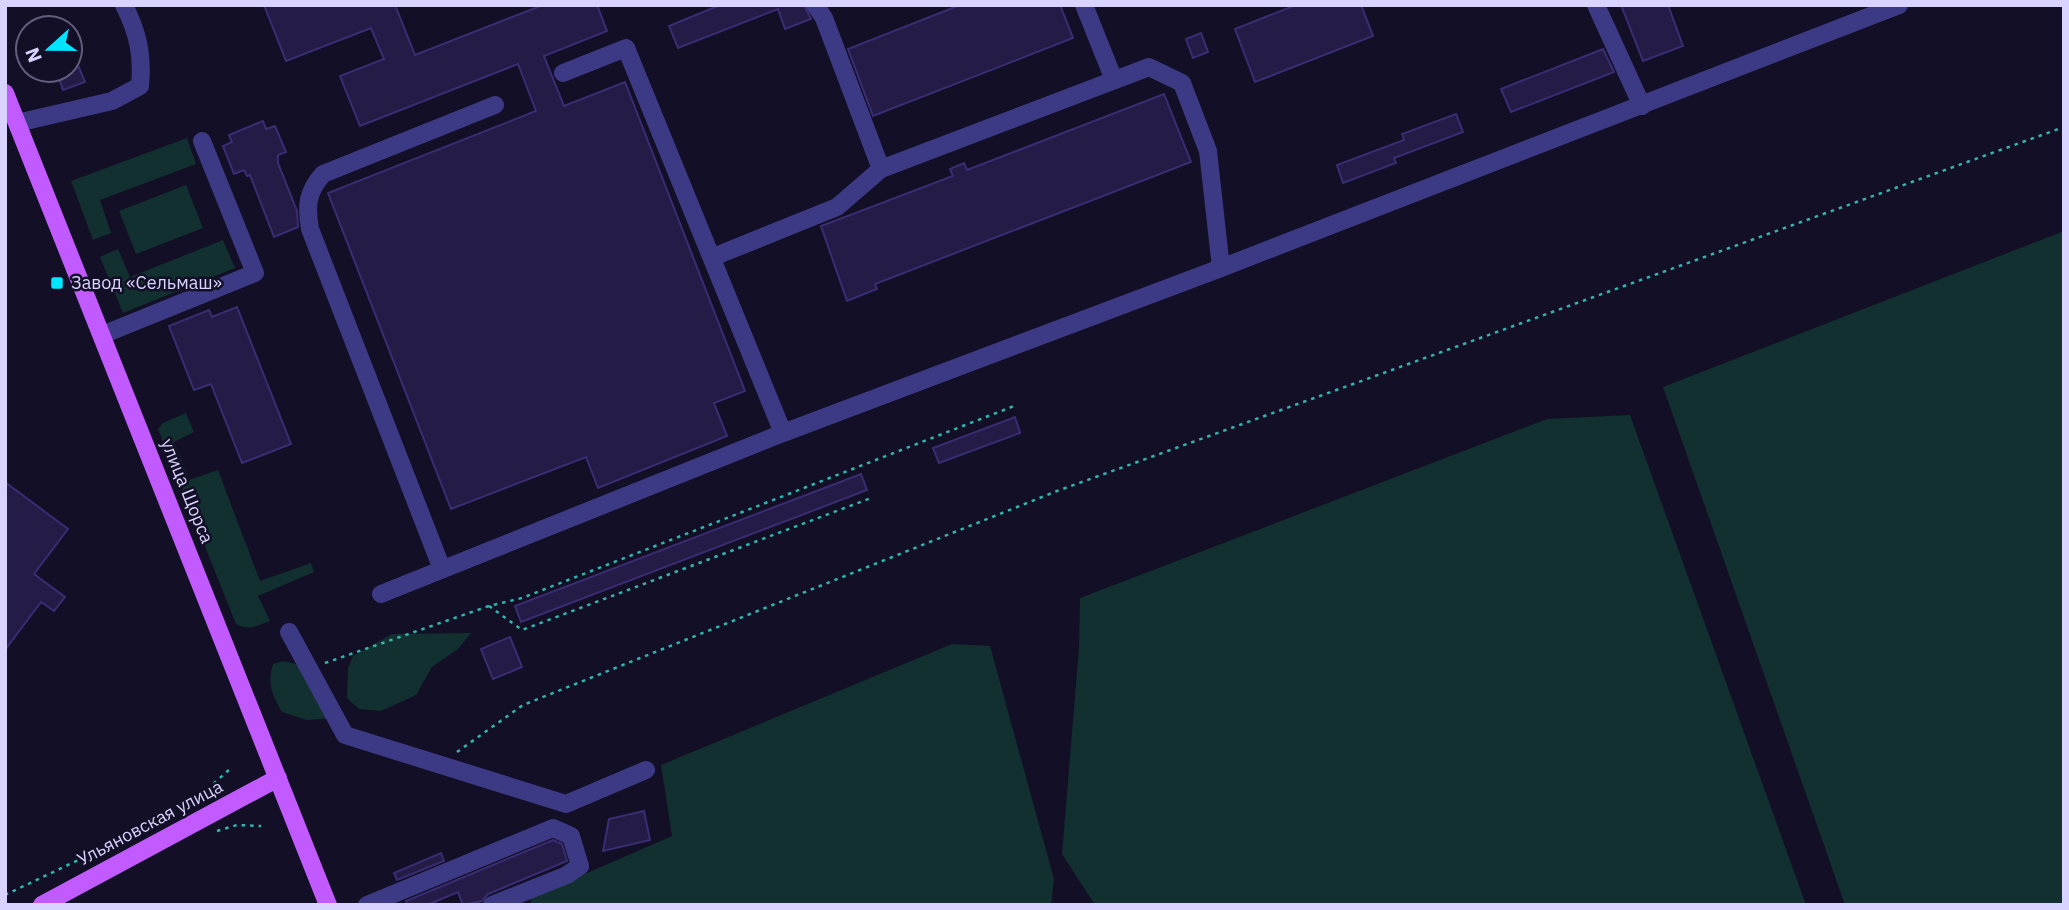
<svg xmlns="http://www.w3.org/2000/svg" width="2069" height="910" viewBox="0 0 2069 910" font-family="'IBM Plex Sans',sans-serif">
<style>
.green{fill:#12302f}
.building{fill:#241b47;stroke:#3b2d73;stroke-width:2}
.lines{fill:none;stroke-linecap:round;stroke-linejoin:round}
.path{stroke:#2fb8b0;stroke-width:2.5;stroke-dasharray:3.5 5;stroke-linecap:butt}
.minor{stroke:#3d3a85;stroke-width:18}
.major{stroke:#c25bff;stroke-width:18}
.poi-dot{fill:#00e5ff;stroke:#130f26;stroke-width:2.5}
.labels{text-anchor:middle;stroke-width:5;stroke-linejoin:round;paint-order:stroke}
.poi-label{font-size:18px;fill:#d9d4ff;stroke:#130f26;text-anchor:start}
.street-label{font-size:18px;fill:#d9d4ff;stroke:#130f26}
</style>
<rect width="100%" height="100%" fill="#130f26"/>
<!-- green -->
<path class="green" d="M187,138L196,164L100,200L111,233L93,240L71,181Z
M186,185L203,228L136,254L119,211Z
M2064,231V905H1845L1663,387Z
M223,240L235,268L123,313L100,257L118,249L130,277Z
M186,413L194,432L174,442L189,480L218,470L260,581L311,563L314,572L258,596L270,621C257,626 248,631 236,624L158,429L163,423Z
M1630,415L1806,905H1095L1062,854L1079,648L1080,598L1547,419Z
M471,633L458,649L432,667L416,695L381,711L359,709L347,698L348,668L353,656L392,634Z
M952,644L990,646L1054,879L1051,905H532L530,898L672,836L661,765Z
M283,661L296,664L335,718L307,720L282,712C272,695 267,683 273,664Z"/>
<!-- building -->
<path class="building" d="M264,5H395L415,55L543,5H597L607,31L544,56L564,106L625,82L745,391L714,403L727,436L598,488L586,457L451,509L328,193L536,111L518,64L360,126L340,76L384,59L371,28L286,61Z
M720,5H804L811,19L785,29L778,9L678,48L669,26Z
M960,5H1060L1073,38L873,116L848,49Z
M1296,5H1361L1373,36L1255,82L1235,29Z
M1621,5H1668L1683,46L1643,61Z
M1201,33L1208,52L1193,58L1186,39Z
M70,46L85,82L63,90L56,70H70Z
M1603,49L1614,72L1511,112L1501,89Z
M1164,94L1191,162L875,284L877,289L847,301L821,226L953,176L950,169L964,163L967,170Z
M1456,114L1463,132L1394,158L1396,163L1343,183L1337,165L1404,140L1402,134Z
M263,121L266,129L275,126L286,152L278,155V163L297,211L298,227L274,237L250,175L247,176L244,170L234,174L223,146L232,142L229,135Z
M237,307L291,444L242,463L211,384L194,390L169,326L209,310L212,317Z
M1015,417L1020,433L939,463L933,448Z
M861,474L867,490L521,622L515,606Z
M5,482L68,529L34,574L65,597L54,611L41,602L5,650Z
M510,637L522,667L493,679L481,649Z
M644,811L650,840L603,851L609,819Z
M553,840L562,844L567,861L488,894L482,901L463,905L458,892L427,905H407L406,901Z
M441,853L444,861L397,880L394,873Z"/>
<g class="lines">
<!-- path -->
<path class="path" d="M489,606L522,630L871,498
M325,663L489,606L522,598L1014,406
M457,752L523,705L1057,491L2064,127
M188,806L230,769
M217,831L237,825L261,826
M5,895L154,824"/>
<!-- minor -->
<path class="minor" d="M1084,5L1114,80
M1596,5L1642,106
M17,123L112,101L140,86C143,55 138,33 124,5
M881,169L1149,67L1182,83L1208,151L1221,268L1899,5
M713,257L837,207L881,169L824,18L815,5
M102,335L255,273L202,141
M783,433L1221,268
M442,569L310,229C306,206 307,192 323,174L495,105
M381,594L783,433L626,48L563,73
M289,632L345,735L566,804L646,770
M367,905L553,828L571,836L580,866L567,875L492,905"/>
<!-- major -->
<path class="major" d="M5,93L328,905
M42,905L278,778"/>
</g>
<!-- markers -->
<rect class="poi-dot" x="50" y="276" width="14" height="14" rx="3.5"/>
<g class="labels">
<!-- poi labels -->
<g class="poi-label">
<text x="71" y="289">Завод «Сельмаш»</text>
</g>
<!-- street labels -->
<g class="street-label">
<text transform="translate(187 491) rotate(68)" y="6">улица Щорса</text>
<text transform="translate(150 823) rotate(-28)" y="6">Ульяновская улица</text>
</g>
</g>
<!-- border -->
<rect width="2069" height="910" fill="none" stroke="#d9d4ff" stroke-width="14"/>
<!-- north arrow -->
<g transform="translate(49 49) rotate(249)"><circle r="33" fill="#130f26" stroke="#625e7d" stroke-width="2"/>
<path d="M0-5L12 26L0 18L-12 26Z" fill="#00e5ff"/>
<text y="-10" font-size="19" font-weight="bold" text-anchor="middle" fill="#d9d4ff">N</text>
</g>
</svg>
